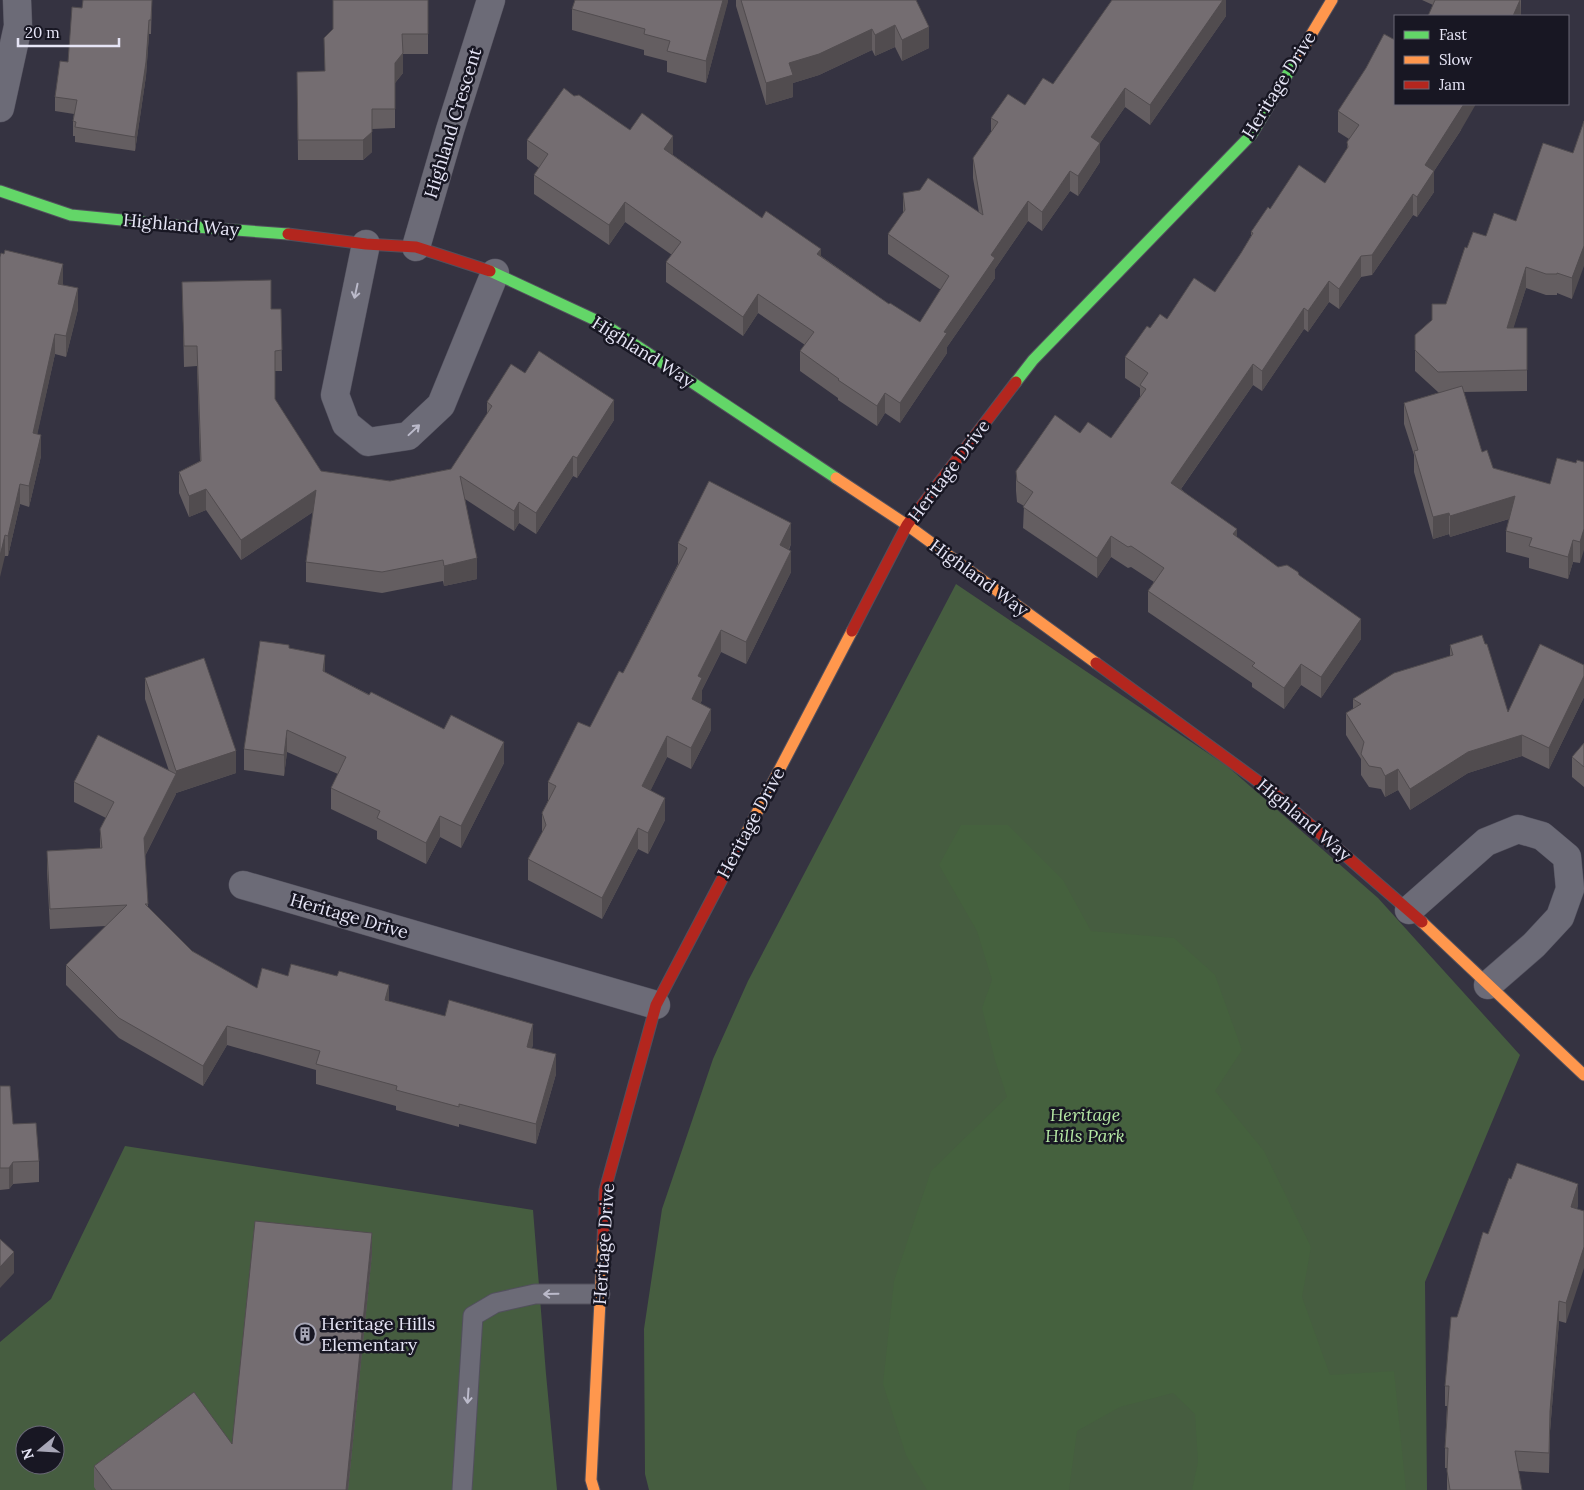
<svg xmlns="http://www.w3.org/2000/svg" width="1584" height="1490" viewBox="0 0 1584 1490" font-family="Lora,serif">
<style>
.green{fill:#465d40;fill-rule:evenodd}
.forest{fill:#45613e}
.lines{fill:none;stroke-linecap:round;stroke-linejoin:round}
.lane-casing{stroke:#52505d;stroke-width:21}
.street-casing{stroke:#52505d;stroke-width:29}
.fast-casing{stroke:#52505d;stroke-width:13}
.slow-casing{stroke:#52505d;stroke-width:13}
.jam-casing{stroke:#52505d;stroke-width:13}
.lane{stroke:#6c6b77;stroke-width:19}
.street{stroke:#6c6b77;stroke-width:28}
.fast{stroke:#63d668;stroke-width:11}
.slow{stroke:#ff974d;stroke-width:11}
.jam{stroke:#b3261e;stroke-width:11}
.wall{fill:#645e61}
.shaded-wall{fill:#514c4f}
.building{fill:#746d71;stroke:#514c4f}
.oneway{stroke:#bbbaca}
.labels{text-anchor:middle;stroke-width:5;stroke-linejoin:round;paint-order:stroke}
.street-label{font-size:18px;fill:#e6e5f6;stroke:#181723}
.park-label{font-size:18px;font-style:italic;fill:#b5e8a4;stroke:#181723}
.poi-label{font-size:18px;fill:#e6e5f6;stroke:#181723;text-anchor:start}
</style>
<rect width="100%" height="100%" fill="#353341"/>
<!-- green -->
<path class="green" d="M956,584L1227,766L1378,898L1520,1055L1425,1282L1427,1490H649L645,1474L644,1329L662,1209L713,1059L748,981Z
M125,1146L533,1210L546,1374L557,1490H0V1342L51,1299ZM25,1435H55V1465H25Z"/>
<!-- forest -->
<path class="forest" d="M961,825H1008L1063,880L1091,931L1174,938L1215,975L1242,1050L1215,1091L1264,1151L1311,1247L1302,1297L1330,1375L1394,1371L1406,1490H1192L1198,1462L1195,1414L1173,1393L1120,1407L1077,1431L1069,1490H927L906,1455L883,1384L894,1281L931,1171L1007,1097L995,1060L982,1008L992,980L977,931L939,865Z"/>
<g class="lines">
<!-- lane casing -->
<g class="lane-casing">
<path id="lane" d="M462,1490L473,1316L495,1303L535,1294H600"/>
</g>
<!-- street casing -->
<g class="street-casing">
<path id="street" d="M0,108L18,26L17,0
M366,244L335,395L346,424L368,442L408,436L441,405L495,273
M416,247L450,130L491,0
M243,885L656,1005
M1409,910L1486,842L1518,829L1542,836L1567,857L1570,889L1560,917L1534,945L1488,985"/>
</g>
<!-- fast casing -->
<g class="fast-casing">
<path id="fast" d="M0,191L71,215L183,226L288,234
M490,271L604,324L836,478
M1016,382L1033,360L1252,134L1296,60"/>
</g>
<!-- slow casing -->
<g class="slow-casing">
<path id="slow" d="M1296,60L1332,0
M836,478L907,525L1096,663
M740,845L852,631
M1422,922L1584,1075
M594,1490L591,1480L603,1241"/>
</g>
<!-- jam casing -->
<g class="jam-casing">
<path id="jam" d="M288,234L366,244L416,247L490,271
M852,631L907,525L1016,382
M1096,663L1270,790L1422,922
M603,1241L605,1190L656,1005L740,845"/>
</g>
<!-- lane -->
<use href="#lane" class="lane"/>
<!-- street -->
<use href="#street" class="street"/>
<!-- fast -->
<use href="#fast" class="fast"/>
<!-- slow -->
<use href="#slow" class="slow"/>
<!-- jam -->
<use href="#jam" class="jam"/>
</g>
<!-- wall -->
<path class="wall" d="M152,0L151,34H149L146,76L135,151L75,142V136H73V121L74,114L55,111V97L68,62L82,8Z
M428,0V54H403V73L395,83V128L372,129V152L363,160H298L297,72L325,71Z
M728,0L706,83L667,72V61L644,55V50L572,30V9Z
M736,0H916L929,48L902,61L895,47L875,56L872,50L819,75L793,83V97L766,105L736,6Z
M1226,0V16L1150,125L1125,107L1100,143V162L1078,196L1070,191L1042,231L1028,221L995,269V278L947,347V353L900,423L885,413L877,426L838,400V398L800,371V351L805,345L758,313L743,336L666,282V262L672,255L625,222L609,245L534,194V175L539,168L527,159V140L574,96L630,130L673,155L762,218L821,256L889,304L920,322L941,290L888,254V234L903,214V193L979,213L973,178V158L991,132V118L1025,105L1053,84Z
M1422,0H1521V16L1433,5Z
M1338,111L1461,130L1434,171V192L1417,217L1413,215L1372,275L1361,277L1339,309L1329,302L1308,332L1304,329L1262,391L1253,385L1181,489L1237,537L1278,567L1299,575L1361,639L1321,698L1301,685L1284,709L1252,687V683L1148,612V591L1154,582L1131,567L1128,568L1111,557L1097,578L1023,528L1024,506L1017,502L1016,491V471L1080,433L1111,438L1140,397V388L1125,378V357L1150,328L1215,292L1241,253L1251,236V232L1270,209L1325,183L1347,149V142L1349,139L1338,132Z
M1573,153L1572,299L1557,293V295H1546L1526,288L1513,328H1527V391L1463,392L1482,452L1493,468L1550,484L1576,463L1584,462L1580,563L1573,562L1568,579L1529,568V558L1506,552V531L1509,519L1450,537L1449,534L1433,539L1414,472V455L1404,424V403L1441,392H1438L1415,371V335L1432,320L1446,304L1467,248L1486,236L1516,221Z
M0,257L63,285L78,309L66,357L55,354L37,434L41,456L29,507L20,504L8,556H5Z
M182,282L271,309H281L282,371H275V400L321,471L390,481L451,469L487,415V402L525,373L614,420L577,478L573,476L536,534L519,523L514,531L465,499L477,579L444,586L443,581L382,593L306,582V562L313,512L241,560L206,510L189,517L179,493V472L200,461L197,366L184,367Z
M678,543L791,544L789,550L791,572L746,664L721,652L702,690V700L700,704L711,730L691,769L667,757L650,791L665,820L648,854L638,849L602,919L528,880V859L542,833V813L548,801V782L590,727L623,673L678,564Z
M1450,645L1508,712L1584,665V697L1549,769L1522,756L1468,773L1410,810L1398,790L1385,797L1381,789L1369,787L1361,775V759L1346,735V713L1353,709V699L1450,656Z
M289,648L325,672L504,763L461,848L440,837L426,864L377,839V831L331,809V788L338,774L287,752L284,776L244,770V749Z
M145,678L236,773L176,793V792V794L145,856L148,907L192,951L257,988L389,1001L533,1044L532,1048L556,1074L536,1144L459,1124V1127L396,1110V1106L316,1084V1070L227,1045L203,1086L119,1038L66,985V965L106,926L50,929L47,871V851L100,848V829L106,818L74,802V782L169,771L145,699Z
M1584,743V787L1572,777V757Z
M0,1086L13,1124L39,1161V1182L13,1184L9,1189L0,1190Z
M1578,1205L1577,1209L1566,1323L1559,1321L1550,1431L1549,1473L1518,1471L1522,1490H1447V1468H1445V1448L1447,1406H1445V1386L1457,1317L1488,1234Z
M372,1254L348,1490H96L94,1487V1466L232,1444Z"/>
<!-- shaded-wall -->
<path class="shaded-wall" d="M723,0H728V2L706,83V61Z
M1223,0H1226V16L1150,125V105Z
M1520,0L1521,16H1513Z
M149,20V34L146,76L135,151V137Z
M895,25V47L875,56V35Z
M929,27V48L902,61V40Z
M872,29V50L819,75L793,83V97L766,105V83L789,63Z
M403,53V73L395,83V63Z
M1125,88V107L1091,156V137Z
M1464,104H1476L1461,130L1434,171V192L1417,217V197L1425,165Z
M372,132V152L363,160V140Z
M673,136V155L664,149Z
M1100,143V162L1078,196V176Z
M1070,171V191L1042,231V212Z
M1413,194V215L1372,275V255Z
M1028,201V221L995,269V278L947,347V353L900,423V403L991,255Z
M625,202V222L609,245V225Z
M1584,246V266L1572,299V278Z
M821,249V268L817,254Z
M1361,256V277L1339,309V289Z
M63,264V285L58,284Z
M1526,267V288L1507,349V328Z
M1329,281V302L1308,332V311Z
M78,288V309L66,357V336Z
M758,294V313L743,336V317Z
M1304,308V329L1262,391V371Z
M55,334V354L33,454V433Z
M1253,364V385L1171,503V483Z
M885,393V413L877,426V406Z
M614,400V420L577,478V458Z
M41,435V456L29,507V486Z
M573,456V476L536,534V513Z
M20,484V504L8,556V536Z
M206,489V510L189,517V496Z
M316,490V510L241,560V540Z
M1515,496V517L1450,537V516Z
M519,502V523L514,531V511Z
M1449,513V534L1433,539V517Z
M791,523V544L780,566V545Z
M1237,529V549L1233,534Z
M1584,529V550L1580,563V542Z
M5,535V556L0,577V556Z
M1111,536V557L1097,578V558Z
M1573,540V562L1568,579V557Z
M791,551V572L746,664V642Z
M477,558V579L444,586V566Z
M1361,619V639L1321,698V677Z
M721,630V652L702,690V700L692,721V699L698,676Z
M325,655V676L323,671Z
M1301,664V685L1284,709V688Z
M1584,676V697L1549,769V748Z
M711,709V730L691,769V748Z
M287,730V752L284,776V755Z
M1522,735V756L1468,773L1410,810V789L1468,752Z
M667,736V757L642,808V786Z
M504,742V763L461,848V826Z
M236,751V773L176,793V771Z
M1398,769V790L1385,797V776Z
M176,774V794L144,858V838Z
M665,798V820L648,854V833Z
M440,816V837L426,864V843Z
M638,828V849L602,919V898Z
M389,985V1005L385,1000Z
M533,1024V1044L527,1066V1047Z
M227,1026V1045L203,1086V1066Z
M556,1054V1074L536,1144V1124Z
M13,1162V1184L9,1189V1168Z
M1578,1184V1205L1571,1227V1207Z
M372,1233V1254L348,1490H346Z
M1584,1247V1268L1566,1323V1303Z
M14,1252V1273L0,1288V1267Z
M1559,1301V1321L1550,1431L1549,1473L1550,1411Z"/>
<!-- building -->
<path class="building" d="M83,0H152L151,20H149L146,62L135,137L75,127L76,122L73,121L77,100L55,97L60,61L68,62L72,7L82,8Z
M333,0H428V34H402L403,53L395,63V109H372V132L363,140H298L297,72L325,71L324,38L333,29Z
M575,0H723L706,61L667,51L670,41L644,34L645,29L572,9Z
M741,0H916L929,27L902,40L895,25L875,35L872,29L819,54L789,63L793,75L766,83Z
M1112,0H1223L1150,105L1125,88L1091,137L1100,143L1078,176L1070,171L1042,212L1028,201L991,255L995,258L944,332L947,333L900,403L885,393L877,406L838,380L839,379L800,351L814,332L758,294L743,317L666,262L681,242L625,202L609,225L534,175L548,154L527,140L564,88L574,96L579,95L630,130L642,113L673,136L664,149L762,218L766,211L821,249L817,254L889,304L890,303L920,322L949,276L888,234L905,210L903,193L920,190L928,178L983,215L973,158L998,122L991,118L1008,94L1025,105L1043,78L1053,84Z
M1435,0H1520L1513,16H1428Z
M1384,34L1395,40V104H1464L1425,165L1434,171L1417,197L1413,194L1372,255L1361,256L1339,289L1329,281L1308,311L1304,308L1262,371L1253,364L1171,483L1237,529L1233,534L1278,567L1287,565L1298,572L1299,575L1361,619L1321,677L1301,664L1284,688L1252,666L1255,663L1148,591L1164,568L1131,546L1128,547L1111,536L1097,558L1023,507L1033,492L1017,481L1016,471L1055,415L1080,433L1088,422L1111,438L1146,389L1140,385L1148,373L1125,357L1147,326L1150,328L1160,314L1167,319L1194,278L1215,292L1241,253L1253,233L1251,232L1268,207L1270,209L1299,165L1325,183L1348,147L1347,142L1359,125L1338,111L1366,68Z
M1584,121V246L1572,278L1557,273V274H1546L1526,267L1507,328H1527V370L1438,372L1415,350V335L1432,320V304H1446L1465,247L1467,248L1473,232L1486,236L1494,213L1516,221L1543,143L1573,153Z
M5,250L63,264L58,284L78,288L66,336L55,334L33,433L41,435L29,486L20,484L8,536L5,535L0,556V257L1,253L4,254Z
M271,280V309H281L282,350L275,351V399L321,471L390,481L451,469L492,406L487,402L511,364L525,373L539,351L614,400L577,458L573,456L536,513L519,502L514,511L460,476L477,558L444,566L443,560L382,572L306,562L316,490L241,540L206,489L189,496L179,472L201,461L197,346H184L182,282Z
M1462,386L1482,452L1487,450L1493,468L1550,484L1557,458L1576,463L1577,460L1584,462V529L1580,542L1573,540L1568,557L1529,546L1532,538L1506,531L1515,496L1450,516L1449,513L1433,517L1414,451L1418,450L1404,403Z
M709,481L791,523L780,545L791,551L746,642L721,630L698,676L702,678L692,699L711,709L691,748L667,736L642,786L665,798L648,833L638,828L602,898L528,859L546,825L542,813L556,786L548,782L578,722L590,727L619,671L623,673L637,646L687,548L678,543Z
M1482,635L1485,644H1487L1508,712L1540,644L1584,665V676L1549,748L1522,735L1468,752L1410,789L1398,769L1385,776L1381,768L1369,766L1361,754L1364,742L1346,713L1361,704L1353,699L1394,673L1453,655L1450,645Z
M260,641L289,645V648L325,655L323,671L369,695L371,692L444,729L451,715L504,742L461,826L440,816L426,843L377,818L380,811L331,788L346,757L287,730L284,755L244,749Z
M204,658L236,751L176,771L145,678Z
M98,735L176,774L144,838L148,904H145L192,951L257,988L262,968L288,976L291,964L337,976L339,971L389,985L385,1000L445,1016L449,1000L533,1024L527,1047L556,1054L536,1124L459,1104V1107L396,1090L397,1086L316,1064L320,1051L227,1026L203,1066L119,1018L66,965L127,905L50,909L47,851L102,848L100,829L114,802L74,782Z
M1584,743V767L1572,757Z
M0,1086H10L13,1124L36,1123L39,1161L13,1162L9,1168H0Z
M1517,1163L1578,1184L1571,1207L1584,1211V1247L1566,1303L1559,1301L1550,1411L1549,1453L1515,1451L1522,1490H1450L1447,1471L1448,1448H1445L1449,1386H1445L1451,1317H1457L1483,1232L1488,1234L1509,1178L1511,1179Z
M255,1221L372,1233L346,1490H112L94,1466L194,1392L232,1444Z
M0,1239L14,1252L0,1267Z"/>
<!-- one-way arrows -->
<defs><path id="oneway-shaft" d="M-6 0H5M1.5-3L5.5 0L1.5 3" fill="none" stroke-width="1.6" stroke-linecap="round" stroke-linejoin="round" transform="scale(1.25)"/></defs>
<g class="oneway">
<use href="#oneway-shaft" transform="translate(356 291) rotate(102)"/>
<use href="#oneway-shaft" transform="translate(414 430) rotate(-43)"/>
<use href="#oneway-shaft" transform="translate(551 1294) rotate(179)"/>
<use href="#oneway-shaft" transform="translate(468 1396) rotate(94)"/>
</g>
<!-- icons -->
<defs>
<g id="building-ring" transform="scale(1.125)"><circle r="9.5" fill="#181723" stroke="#a8a7b7" stroke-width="1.5"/><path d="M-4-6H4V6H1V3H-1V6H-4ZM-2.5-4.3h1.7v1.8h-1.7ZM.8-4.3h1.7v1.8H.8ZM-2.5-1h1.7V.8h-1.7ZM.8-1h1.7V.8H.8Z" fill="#a8a7b7"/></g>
</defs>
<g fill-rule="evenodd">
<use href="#building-ring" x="305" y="1334"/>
</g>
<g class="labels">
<!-- street labels -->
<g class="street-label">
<text transform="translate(1279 85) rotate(-58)" y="6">Heritage Drive</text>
<text transform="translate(453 123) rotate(-73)" y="6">Highland Crescent</text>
<text transform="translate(181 225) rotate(5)" y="6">Highland Way</text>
<text transform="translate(643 352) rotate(32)" y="6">Highland Way</text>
<text transform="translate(949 471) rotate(-53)" y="6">Heritage Drive</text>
<text transform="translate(979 578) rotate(36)" y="6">Highland Way</text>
<text transform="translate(1304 820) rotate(40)" y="6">Highland Way</text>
<text transform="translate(751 823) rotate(-62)" y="6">Heritage Drive</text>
<text transform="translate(349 916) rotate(16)" y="6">Heritage Drive</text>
<text transform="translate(604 1244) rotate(-86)" y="6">Heritage Drive</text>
</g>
<!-- park labels -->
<g class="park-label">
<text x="1085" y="1121">Heritage<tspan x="1085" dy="21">Hills Park</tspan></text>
</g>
<!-- poi labels -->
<g class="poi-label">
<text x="321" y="1330">Heritage Hills<tspan x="321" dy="21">Elementary</tspan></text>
</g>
</g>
<!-- legend -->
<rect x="1394" y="15" width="175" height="90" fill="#181723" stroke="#6a6977"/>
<rect x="1404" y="31" width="25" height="8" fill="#63d668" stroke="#6a6977"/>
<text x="1439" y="40" font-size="15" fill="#e6e5f6">Fast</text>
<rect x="1404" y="56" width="25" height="8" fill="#ff974d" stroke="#6a6977"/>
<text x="1439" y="65" font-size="15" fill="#e6e5f6">Slow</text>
<rect x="1404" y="81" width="25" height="8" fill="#b3261e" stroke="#6a6977"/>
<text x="1439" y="90" font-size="15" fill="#e6e5f6">Jam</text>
<!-- north arrow -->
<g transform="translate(40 1450) rotate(252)"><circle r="24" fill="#181723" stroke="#6a6977"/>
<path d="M0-4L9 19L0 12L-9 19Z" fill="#a8a7b7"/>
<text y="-8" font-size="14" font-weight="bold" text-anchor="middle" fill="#e6e5f6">N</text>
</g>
<!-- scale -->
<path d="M18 38v8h101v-8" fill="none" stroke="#e6e5f6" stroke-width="2.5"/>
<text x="25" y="38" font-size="15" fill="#e6e5f6" stroke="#181723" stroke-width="4" paint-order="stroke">20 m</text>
</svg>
